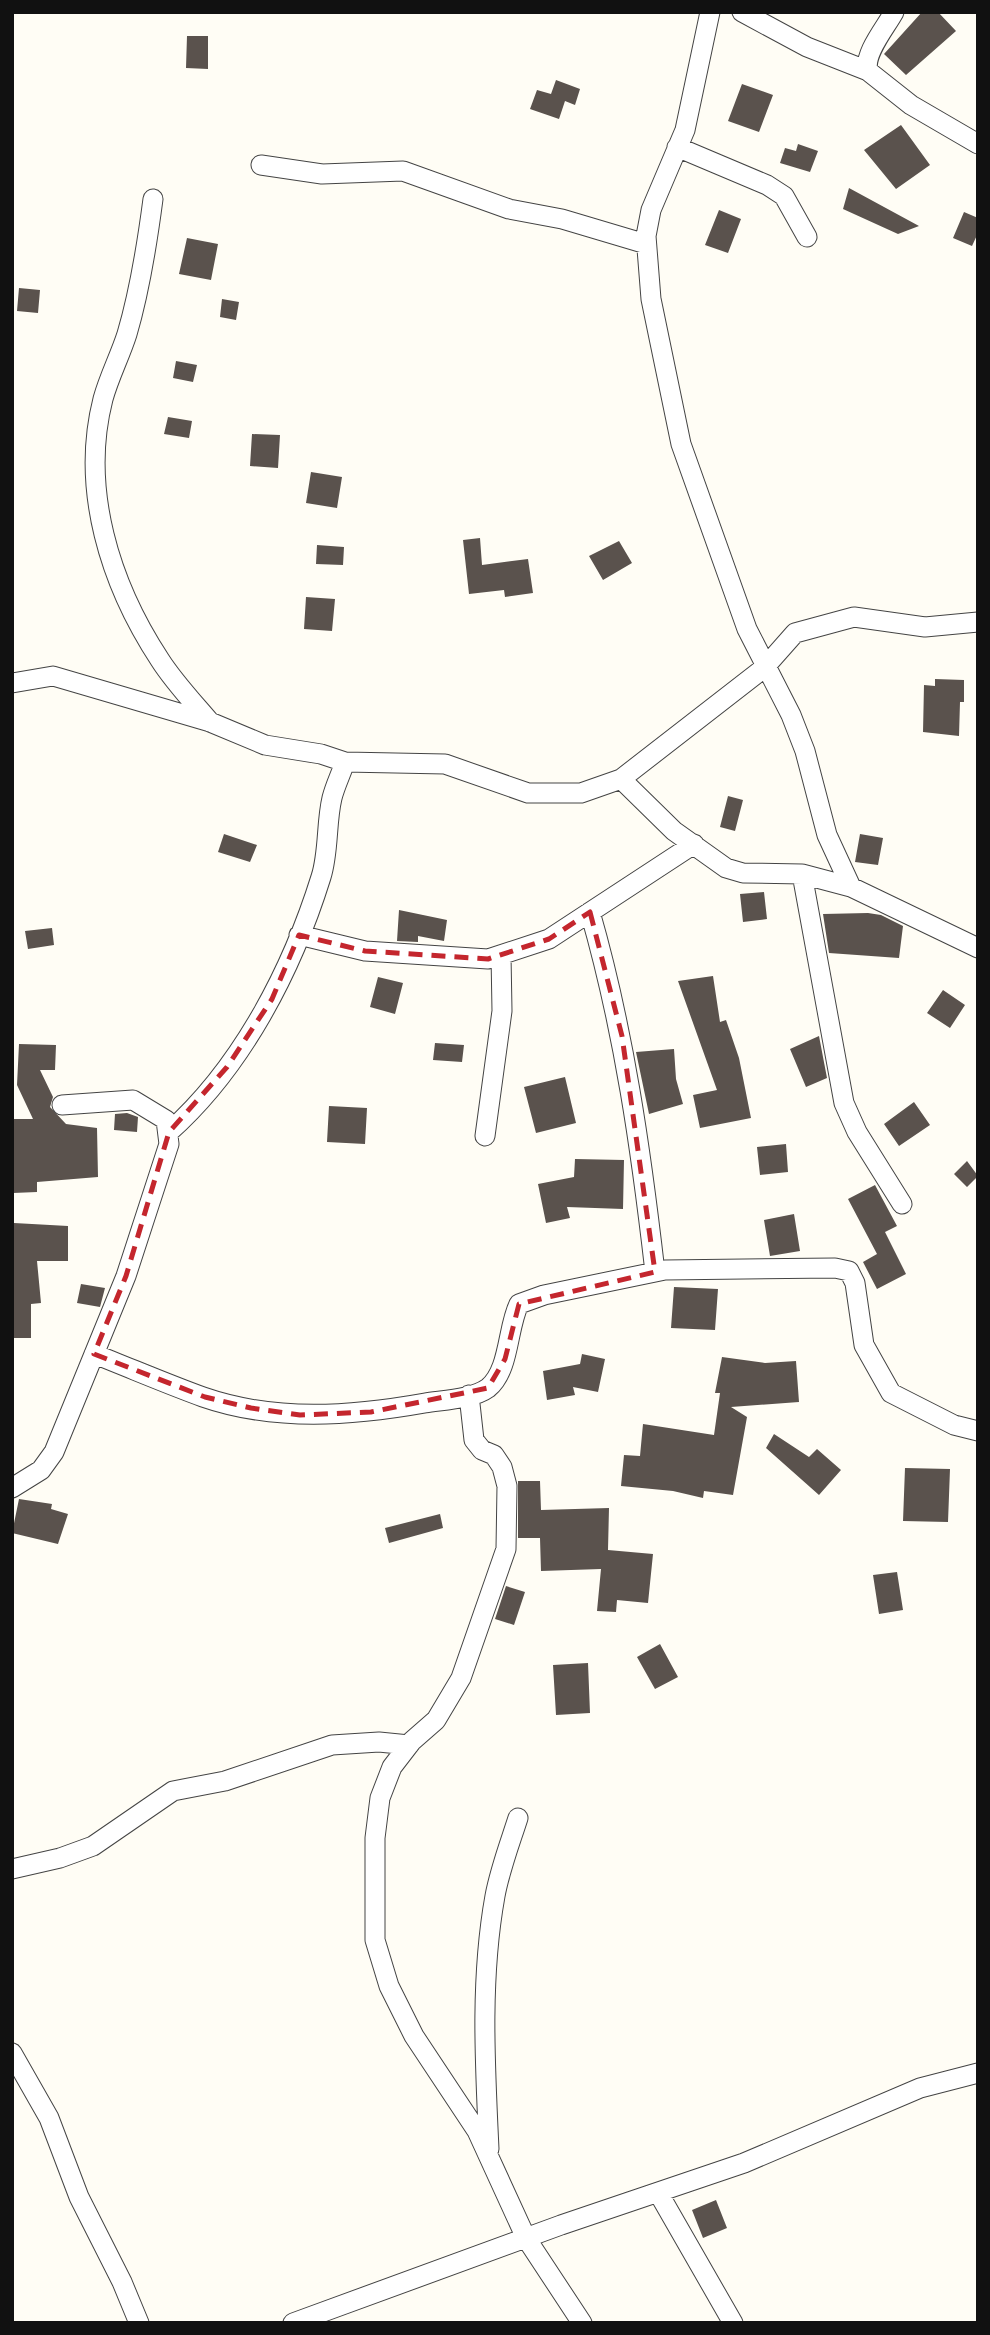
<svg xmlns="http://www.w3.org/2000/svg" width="990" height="2335" viewBox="0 0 990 2335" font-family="'PT Serif',serif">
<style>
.building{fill:#5a524d}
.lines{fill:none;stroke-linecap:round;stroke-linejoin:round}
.street-casing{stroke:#444;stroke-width:21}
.street{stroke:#fff;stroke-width:19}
.marked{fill:none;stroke:#c4262e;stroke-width:5;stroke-dasharray:14 9;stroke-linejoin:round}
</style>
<rect width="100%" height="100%" fill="#fffdf5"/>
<!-- building -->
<path class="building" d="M922,12H938L956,31L906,75L884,54Z
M187,36H208V69L186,68Z
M556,80L580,89L575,105L565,101L559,119L530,109L537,90L551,94Z
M742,84L773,95L759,132L728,121Z
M901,125L930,165L896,189L864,150Z
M798,144L818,151L810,172L780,163L785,148L796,151Z
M849,188L919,226L898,234L843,209Z
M719,210L741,219L728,253L705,245Z
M964,212L978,218V233L972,246L953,238Z
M187,238L218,244L211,280L179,274Z
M19,288L40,290L38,313L17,311Z
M222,299L239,302L236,320L220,317Z
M176,361L197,365L193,382L173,378Z
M168,417L192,421L189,438L164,434Z
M252,434L280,435L278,468L250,466Z
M311,472L342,477L337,508L306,503Z
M480,538L482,565L528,559L533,593L505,597L504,590L469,594L463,540Z
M619,541L632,563L603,580L589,556Z
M317,545L344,547L343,565L316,564Z
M306,597L335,599L332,631L304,629Z
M935,679L964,680V702H960L959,736L923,732L924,685L935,686Z
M728,796L743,800L735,831L720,827Z
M224,834L257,845L250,862L218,852Z
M860,834L883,838L878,865L855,862Z
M764,892L767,919L743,922L740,894Z
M399,910L447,920L444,941L418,936V942L397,941Z
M868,913L881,915L903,926L899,958L829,953L823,914Z
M52,928L54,945L28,949L25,931Z
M713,976L720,1022L726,1020L739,1058L751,1118L700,1128L693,1095L717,1090L678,981Z
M378,977L403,983L395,1014L370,1007Z
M943,990L965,1005L950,1028L927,1013Z
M819,1036L827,1078L806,1087L790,1049Z
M435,1043L464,1045L462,1062L433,1060Z
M19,1044L56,1045L55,1070H40L53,1097L50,1107L66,1124L97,1128L98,1177L37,1182V1192L13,1193L12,1119H33L17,1085Z
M674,1049L676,1079L683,1104L649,1114L636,1052Z
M565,1077L576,1123L536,1133L524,1087Z
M914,1102L930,1125L899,1146L884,1124Z
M329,1106L367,1108L365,1144L327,1142Z
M127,1113L138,1117L137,1132L114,1130L115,1114Z
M786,1144L788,1172L760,1175L757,1147Z
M575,1159L624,1160L623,1209L567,1207L570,1218L546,1223L538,1184L574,1177Z
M967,1161L978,1176L967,1187L954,1174Z
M875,1185L897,1226L885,1232L906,1274L877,1289L863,1262L877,1254L848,1199Z
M794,1214L800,1251L770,1256L764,1220Z
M14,1223L68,1226V1261H37L41,1303L31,1304V1338H12Z
M81,1284L105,1288L100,1307L77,1303Z
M674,1287L718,1289L715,1330L671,1328Z
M582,1354L605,1359L598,1392L573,1387L575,1395L547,1400L543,1371L580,1364Z
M722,1357L765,1363L796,1361L799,1402L731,1407L747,1417L733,1495L704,1491L703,1498L673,1491L621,1486L624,1455L640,1456L643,1424L714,1435L720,1393H715Z
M774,1434L809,1457L817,1449L841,1470L819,1495L766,1448Z
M905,1468L950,1469L948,1522L903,1521Z
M518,1481H540L541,1510L609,1508L608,1550L653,1554L648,1603L617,1600L616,1612L597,1611L601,1569L541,1571L540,1538H518Z
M19,1499L52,1504L51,1509L68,1514L58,1544L12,1533Z
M440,1514L443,1528L389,1543L385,1528Z
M897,1572L903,1610L879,1614L873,1575Z
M506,1586L525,1592L514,1625L495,1619Z
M660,1644L678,1677L655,1689L637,1657Z
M588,1663L590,1713L556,1715L553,1665Z
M716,2200L727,2228L703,2238L692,2210Z"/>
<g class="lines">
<!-- street casing -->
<g class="street-casing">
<path id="street" d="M710,12L685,130L651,210L646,236L651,299L681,444L747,629L791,715L805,751L827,835L851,887
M742,12L807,47L868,71
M894,12C886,27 863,54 868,71L911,105L978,144
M677,147L767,185L784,196L807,237
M261,165L322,174L403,171L509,209L562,219L646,244
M153,199C147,245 140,290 127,334C120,356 109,377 103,399C80,489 110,584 160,660C174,682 193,702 210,722
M12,683L53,676L210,722L265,745L321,754L345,762L445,764L528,793H581L621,779L764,668L795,633L854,617L925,627L978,622
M621,779L674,831L726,868L743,873L802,874L851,887L978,948
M802,874L844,1103L857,1132L902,1204
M590,912C624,1030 641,1150 655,1272
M299,935L365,951L488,959L549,939L694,844
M169,1132C242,1067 292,970 321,877C329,852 326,823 332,798C335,786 341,774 345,762
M485,1136L502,1011L501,955
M94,1354C130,1368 167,1384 203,1397C275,1422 352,1416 425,1403C443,1400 473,1399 488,1388C510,1370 507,1328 519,1304L544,1295L665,1270L835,1268L849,1271L855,1283L864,1345L891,1393L954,1425L978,1431
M469,1395L474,1440L482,1450L494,1455L502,1467L507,1486L506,1549L461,1678L436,1720L412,1741L392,1767L380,1798L375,1838V1940L389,1986L414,2036L477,2131L526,2238L582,2323
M12,1488L41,1470L54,1452L126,1276L169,1144L166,1120L133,1100L62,1105
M12,1869L60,1858L93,1846L173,1791L225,1781L332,1745L379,1742L409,1745
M12,2053L49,2118L79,2197L122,2282L139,2323
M489,2149C485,2065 480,1979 495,1896C500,1869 510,1843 518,1818
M659,2194L733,2323
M293,2323L561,2225L744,2163L920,2088L978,2073"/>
</g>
<!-- street -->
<use href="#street" class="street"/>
</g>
<!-- marked area -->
<path class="marked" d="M590,912L622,1036L655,1272L519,1304L505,1359L488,1388L371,1412L300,1415L251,1408L205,1397L94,1354L126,1276L169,1132L227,1067L272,999L299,935L365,951L488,959L549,939Z"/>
<!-- border -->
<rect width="990" height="2335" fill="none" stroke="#111111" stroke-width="28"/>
</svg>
